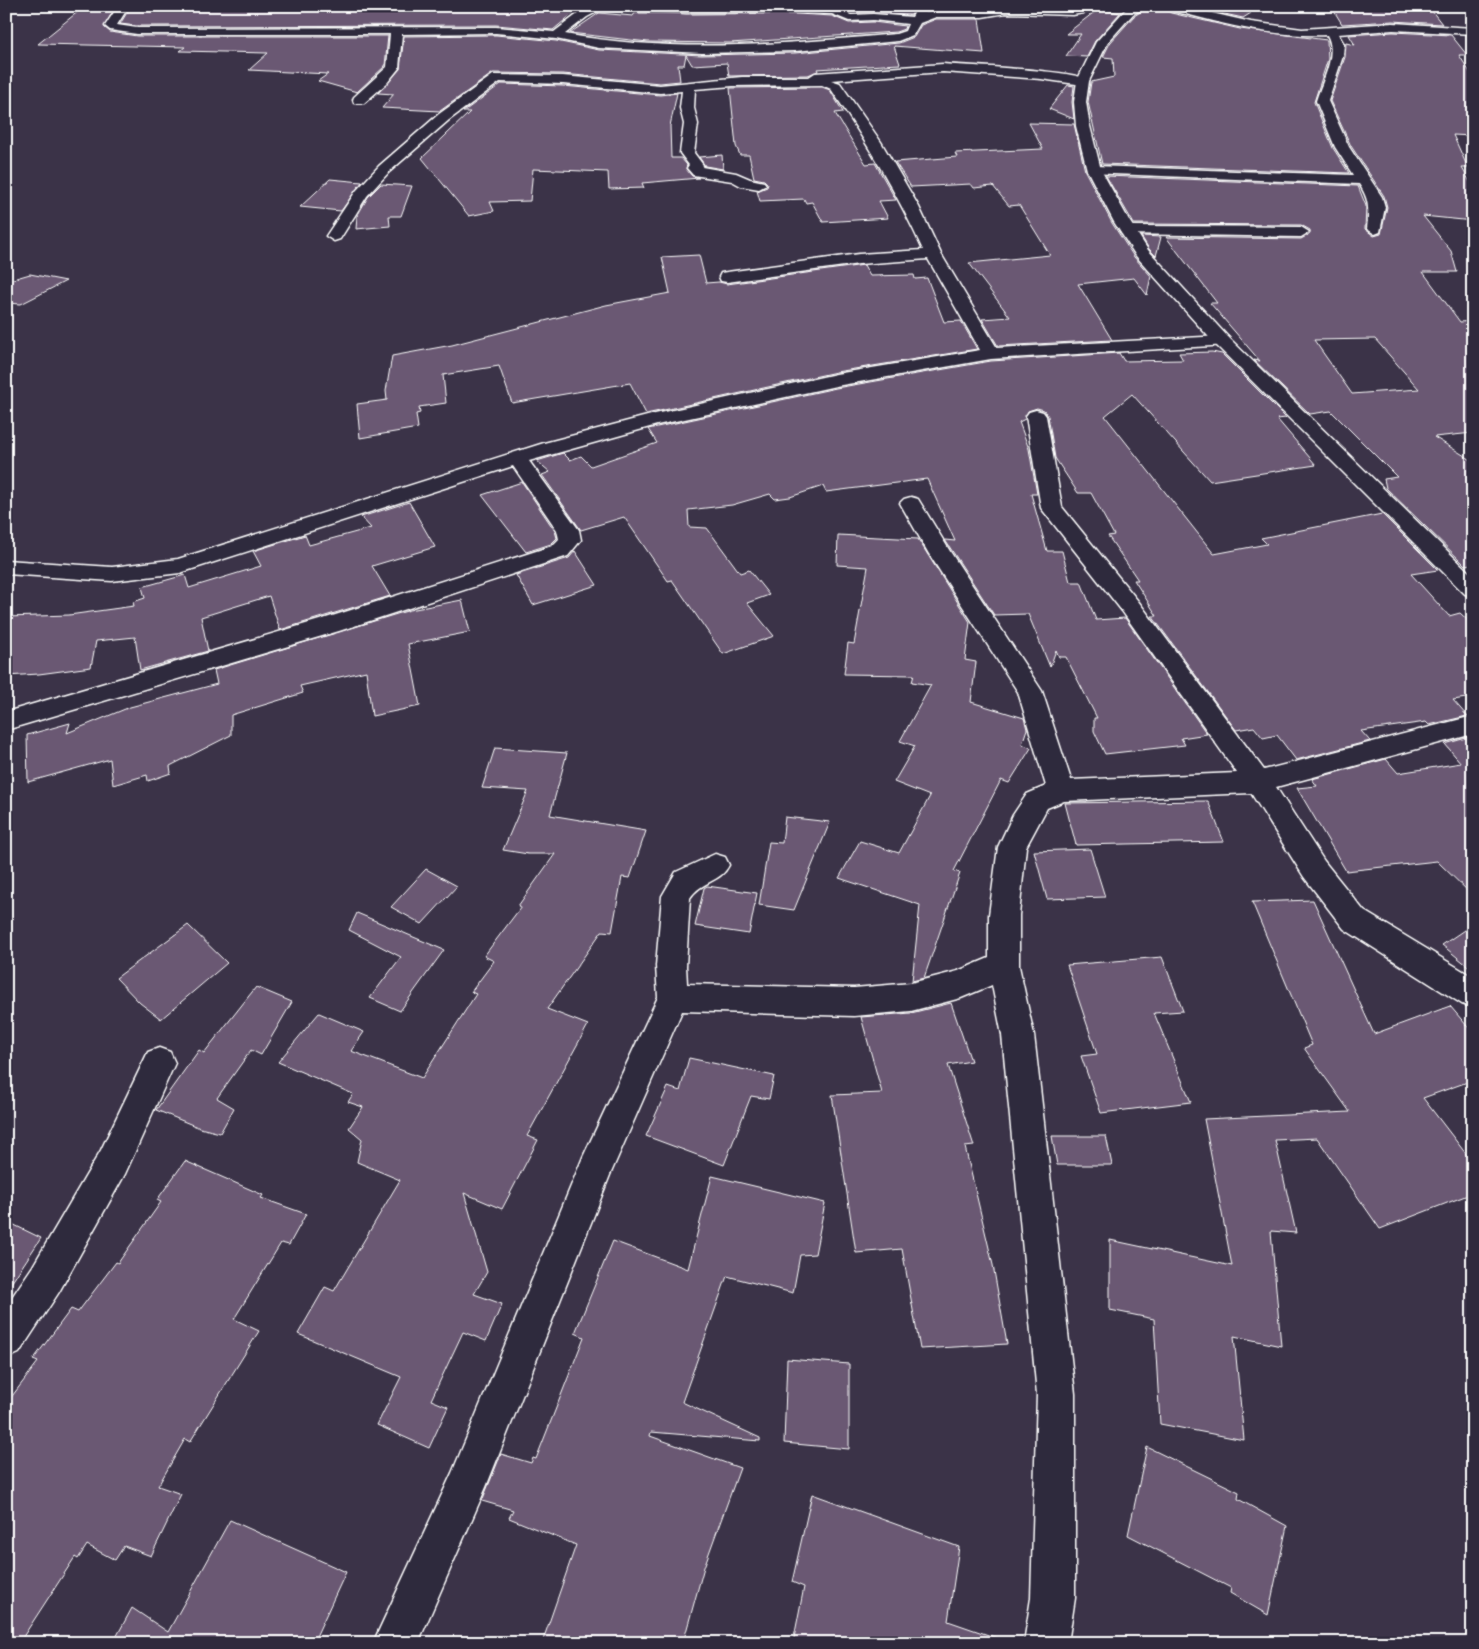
<svg xmlns="http://www.w3.org/2000/svg" width="1479" height="1649" viewBox="0 0 1479 1649" font-family="Kalam,sans-serif">
<style>
.building{fill:#6a5973;stroke:#fff;fill-rule:evenodd}
.lines{fill:none;stroke-linecap:round;stroke-linejoin:round}
.minor-casing{stroke:#fff;stroke-width:3}
.tertiary-casing{stroke:#fff;stroke-width:3}
.minor{fill:#2f2a3d;fill-rule:evenodd}
.tertiary{fill:#2f2a3d;fill-rule:evenodd}
</style>
<rect width="100%" height="100%" fill="#3b3348"/>
<filter id="ink" filterUnits="userSpaceOnUse"><feTurbulence type="fractalNoise" baseFrequency=".02" numOctaves="2"/><feDisplacementMap in="SourceGraphic" scale="10" xChannelSelector="R" yChannelSelector="G"/><feConvolveMatrix kernelMatrix="1 2 1 2 8 2 1 2 1" color-interpolation-filters="sRGB"/></filter>
<g filter="url(#ink)">
<!-- building -->
<path class="building" d="M85,6H116L104,27L110,32L137,36H388L385,66L357,92L318,81L328,74L249,70L268,53L180,51L185,47L38,44Z
M131,6H261L259,8L324,9L582,6L553,30L496,25L137,26L120,24Z
M868,6L914,10L911,15L851,13L837,7Z
M1150,6L1161,7L1171,13L1240,29L1327,40L1328,59L1314,102L1333,148L1349,173L1102,164L1088,102L1091,82L1114,77L1113,58L1103,57L1110,43L1134,16Z
M1206,6H1217L1251,13L1243,18L1202,9Z
M1331,6H1428L1442,24L1393,21L1342,24Z
M1103,10L1120,13L1095,41L1087,57L1066,56L1081,34H1066L1093,13Z
M599,13L633,16L635,13L797,14L832,16L849,23L873,22L905,26L904,29L896,32L730,43L648,42L570,33Z
M936,19H979L984,53L894,46L900,64L817,69L818,71L808,75L729,76L727,63L692,65L686,55L684,65H678L680,81L660,83L563,74L493,73L440,111L382,108L394,94L378,93L400,69L404,36L496,35L556,41L599,50L702,55L795,53L899,43L914,37L921,25Z
M1393,32L1451,35L1467,55H1459L1473,77V136L1453,135L1468,168H1462L1473,187V221L1423,216L1451,251L1457,272H1423L1460,322L1473,321V433L1434,437L1473,461V564L1465,565L1386,488L1384,479L1397,477L1331,411L1310,414L1254,360L1260,361L1210,303H1217L1166,237L1301,239L1310,234V230L1301,225L1134,224L1106,176L1358,186L1366,206L1365,229L1374,236L1381,234L1387,207L1384,196L1351,146L1330,101L1345,57L1346,43L1355,45L1349,35ZM1375,339L1419,389L1352,394L1314,340Z
M501,84L563,86L660,95L677,93L670,126L671,158H681L687,165L686,169L692,176L699,178L642,183L644,188L609,189L608,172L533,169L530,201L490,202L494,211L469,216L422,158L470,112H463Z
M1068,85L1074,86L1072,102L1074,119L1049,109Z
M822,87L830,90L843,112L835,113L866,164L875,163L896,200L879,201L888,218L823,222L812,202L806,203L804,199L760,201L757,191L767,187L768,184L764,180L754,178L749,155H740L736,146L730,88Z
M1029,123L1074,124L1085,171L1112,223L1134,257L1151,276L1147,295L1134,278L1078,284L1112,340L998,346L982,319L1010,317L969,263L1050,255L1019,205L1009,206L993,186L974,188L971,184L911,187L895,162L957,157L955,153L1043,149Z
M722,155L723,169L705,166L699,157Z
M330,179L362,182L341,211L300,207Z
M381,184L412,186L401,216H389L390,226L356,229L357,216L368,197Z
M1141,236L1161,237L1156,256L1149,249Z
M699,255L706,283L719,282L727,284L864,265L870,276L914,275L915,279L927,278L944,322L961,321L977,349L836,372L646,414L630,383L512,403L499,366L443,375L446,403L419,407L420,413L416,414L418,428L360,438L357,404L387,400L386,391L392,356L452,345L606,305L670,293L662,257Z
M30,274L66,281L21,304L6,303V281Z
M1212,352L1222,354L1286,418L1277,419L1316,465L1210,481L1132,394L1105,416L1214,554L1267,544L1261,538L1382,514L1438,570L1411,574L1449,616L1460,613L1473,625V697L1453,700L1467,716L1429,725L1426,722L1361,731L1370,741L1296,760L1277,735L1263,738L1254,727L1236,730L1152,616H1157L1134,580H1138L1108,536L1114,535L1091,493H1078L1055,458L1048,416L1044,410L1037,408L1028,411L1025,419L1019,422L1029,449L1037,494H1031L1047,551H1062L1070,582H1081L1096,620L1125,618L1207,734L1181,738L1185,745L1105,754L1094,731V718H1097L1066,657H1059L1056,650L1050,667L1028,614L994,615L945,540L955,541L927,479L826,492L823,486L790,497L775,499L770,494L732,505L688,510L689,527L707,528L740,573L749,570L769,595L747,603L774,636L723,654L672,580L668,581L624,517L581,530L542,475L550,472L537,461L563,453L570,460L581,456L591,466L657,443L648,429L657,427L836,388L991,361L1119,353L1124,361L1183,360L1179,353Z
M522,482L555,531L557,538L551,544L526,552L482,495Z
M409,502L435,547L372,566L390,596L280,630L269,596L201,617L208,651L140,670L135,637L96,641L91,667L39,674L6,676V617L69,615L134,606L133,602L145,598L142,587L185,575L189,588L261,566L253,551L305,535L309,545L371,528L361,517Z
M838,535L918,539L970,622L965,660L976,662L971,702L1024,718L1027,729L1022,744L1031,748L1009,783L1001,780L954,871L960,873L924,978L912,981L920,905L839,878L860,841L899,853L930,796L894,782L915,746L900,741L931,685L912,682L914,675L844,674L848,643L854,644L868,567L837,565Z
M575,551L597,585L533,605L516,575L569,558Z
M462,600L470,632L408,644L420,706L372,716L366,671L300,686L303,693L231,715V735L170,766L171,773L148,781L147,775L113,785L110,759L28,782L27,735L70,723L67,733L130,707L217,684L214,670L410,610Z
M1473,736V896L1437,861L1346,871L1297,788L1317,786L1312,779L1386,759L1398,773L1461,763L1445,744Z
M495,748L567,753L550,815L646,831L630,878L622,877L612,932L602,931L547,1009L588,1025L527,1136L538,1140L502,1209L464,1193L487,1272L474,1294L502,1304L486,1341L463,1332L431,1400L448,1407L429,1448L377,1425L401,1377L298,1334L325,1287L334,1291L400,1180L357,1162L362,1139L349,1128L363,1107L348,1102L353,1094L278,1062L319,1013L364,1032L351,1051L422,1078L476,994L471,992L494,961L484,956L521,907L518,906L555,854H528L503,850L528,791L482,788Z
M1208,801L1224,842L1076,845L1065,803Z
M785,817L830,822L794,910L759,905L769,842L782,843Z
M1090,849L1105,897L1047,899L1034,851Z
M426,869L457,886L422,924L391,907Z
M707,886L757,893L749,934L695,926L704,888Z
M1313,900L1374,1034L1450,1006L1473,1033V1080L1423,1098L1473,1163V1193L1380,1229L1317,1138L1275,1140L1296,1233L1271,1231L1281,1346L1234,1336L1244,1440L1160,1424L1154,1319L1110,1310V1240L1232,1266L1204,1119L1350,1112L1304,1048L1312,1045L1252,902Z
M357,913L444,950L400,1011L370,998L401,957L349,930Z
M1473,924V970L1442,945Z
M188,925L227,963L161,1019L140,1003L116,978Z
M1162,957L1183,1011L1154,1013L1191,1102L1101,1113L1081,1056L1097,1054L1067,965Z
M256,987L292,1002L261,1055L251,1050L217,1098L234,1108L220,1133L200,1128L156,1110L199,1050L204,1053Z
M951,1003L971,1061L948,1065L974,1146L965,1147L993,1265L1007,1344L920,1349L902,1249L856,1253L832,1095L882,1093L861,1017L911,1013Z
M689,1058L774,1076L769,1099L751,1096L724,1165L646,1136L668,1087L680,1091Z
M1052,1136H1106L1112,1165H1057Z
M185,1161L263,1195L261,1198L306,1214L289,1245L281,1243L234,1319L259,1331L190,1442L185,1439L158,1486L181,1494L151,1556L124,1546L115,1560L87,1545L78,1559L75,1557L19,1643H6V1404L38,1362L33,1360L71,1309L78,1312L116,1262L118,1263L161,1202L157,1200Z
M712,1176L825,1203L815,1254L800,1255L793,1293L727,1276L682,1402L760,1438V1441L651,1432L650,1436L740,1468L704,1567L683,1643H542L576,1545L509,1518L513,1510L482,1501L501,1454L531,1463L533,1458L536,1459L584,1337L575,1333L613,1241L688,1269Z
M6,1221L41,1238L6,1291Z
M787,1359L849,1364V1449L784,1443Z
M1147,1447L1239,1492L1238,1499L1287,1526L1268,1615L1230,1593L1231,1588L1128,1535Z
M812,1494L959,1547L948,1621L1000,1639V1643H793L804,1587L792,1582Z
M230,1520L346,1572L313,1643H113L132,1608L168,1632Z"/>
<g class="lines">
<!-- minor casing -->
<g class="minor-casing">
<path id="minor" d="M118,6H129L117,25L137,28L496,27L554,32L579,13L592,6H808L834,8L851,15L873,14L912,17L918,6H929L925,13L935,11H982L1006,7L1073,9L1104,7L1102,9L1073,15L1006,13L982,17H936L920,23L913,35L898,41L795,51L702,53L599,48L556,39L496,33L402,34L399,68L387,83L364,103H354L353,100L354,97L387,67L390,34H137L110,30L105,26ZM606,7L686,13L797,12L832,14L849,21L873,20L908,24L905,31L896,34C787,44 674,54 565,34L587,17Z
M1162,6H1181L1251,22L1302,29L1393,23L1473,28V34L1393,30L1338,34L1344,44L1343,56L1328,101L1349,147L1382,197L1385,207L1380,232L1375,234L1367,229C1369,210 1370,200 1359,184L1089,173L1087,170L1089,167L1094,166L1353,175L1335,147L1316,101C1322,81 1338,54 1327,35C1281,37 1234,27 1190,15C1182,13 1168,12 1162,6Z
M943,64C964,66 1080,70 1089,81L1083,85L1041,79L943,72L831,80L840,83L881,142L919,207L941,254L997,348L1222,336L1228,337L1231,341L1228,345L991,359L836,386L657,425L529,461L579,530L581,540L568,556L339,631L6,730V712L323,619L552,546L559,539L557,530L513,466L180,573L112,581L6,574V560L112,567L178,559L544,443L655,414L836,374L980,350L928,259L859,264L727,282L721,281L719,277L721,273L727,272L859,254L923,250C897,193 866,141 831,89L822,85L733,86L695,89L694,108L698,124L694,153L703,165L702,167L736,173L750,179L764,182L766,185L759,189L741,186L732,181L693,175L687,168L689,165L680,153L684,124L680,108L682,91L660,93L563,84L500,82L449,120L389,172L367,196L340,239L334,241L326,236L356,191L379,166L439,114L493,75L563,76L660,85L742,77H809L815,73Z
M1128,226L1301,227L1309,232L1301,237L1122,234L1120,231L1122,228Z
M1036,410L1043,412L1046,416L1062,507L1138,601L1264,770L1473,716V734L1276,787L1324,861L1364,911L1473,977V1008L1462,1004L1344,929L1304,877L1251,793L1064,801L1047,808L1026,847L1019,915V966L1034,1035L1075,1394V1598L1068,1643H1024L1031,1598L1037,1394L1002,1035L992,985L961,998L911,1011L854,1016L682,1011L610,1175L486,1487L418,1643H373L452,1473L583,1157L658,997L656,966L662,896L676,872L715,854L725,857L729,865C721,882 701,881 690,898L686,966L687,984L854,988L911,983L958,971L989,958V915L998,847L1013,815L1027,794L1046,786L1018,692L929,554L900,503L904,499L911,497L918,499L951,553L1042,691L1071,780L1237,773L1122,611L1041,508L1026,416L1029,412Z
M159,1048L170,1052L175,1063L125,1174L59,1292L19,1353L6,1359V1306L33,1266L101,1150L148,1052Z"/>
</g>
<!-- tertiary casing -->
<g class="tertiary-casing">
<path id="tertiary" d="M1133,6H1148L1133,14L1108,42L1089,81L1086,102L1090,126L1101,170L1130,222L1148,250L1228,337L1473,576V596L1465,594L1216,345L1136,256L1114,222L1087,170L1076,126L1074,102L1077,81L1096,42L1125,10Z"/>
</g>
<!-- minor -->
<use href="#minor" class="minor"/>
<!-- tertiary -->
<use href="#tertiary" class="tertiary"/>
</g>
</g>
<!-- margin -->
<rect width="1479" height="1649" fill="none" stroke="#2f2a3d" stroke-width="25"/>
<rect x="12" y="12" width="1454" height="1624" fill="none" stroke="#fff" stroke-width="2" filter="url(#ink)"/>
</svg>
